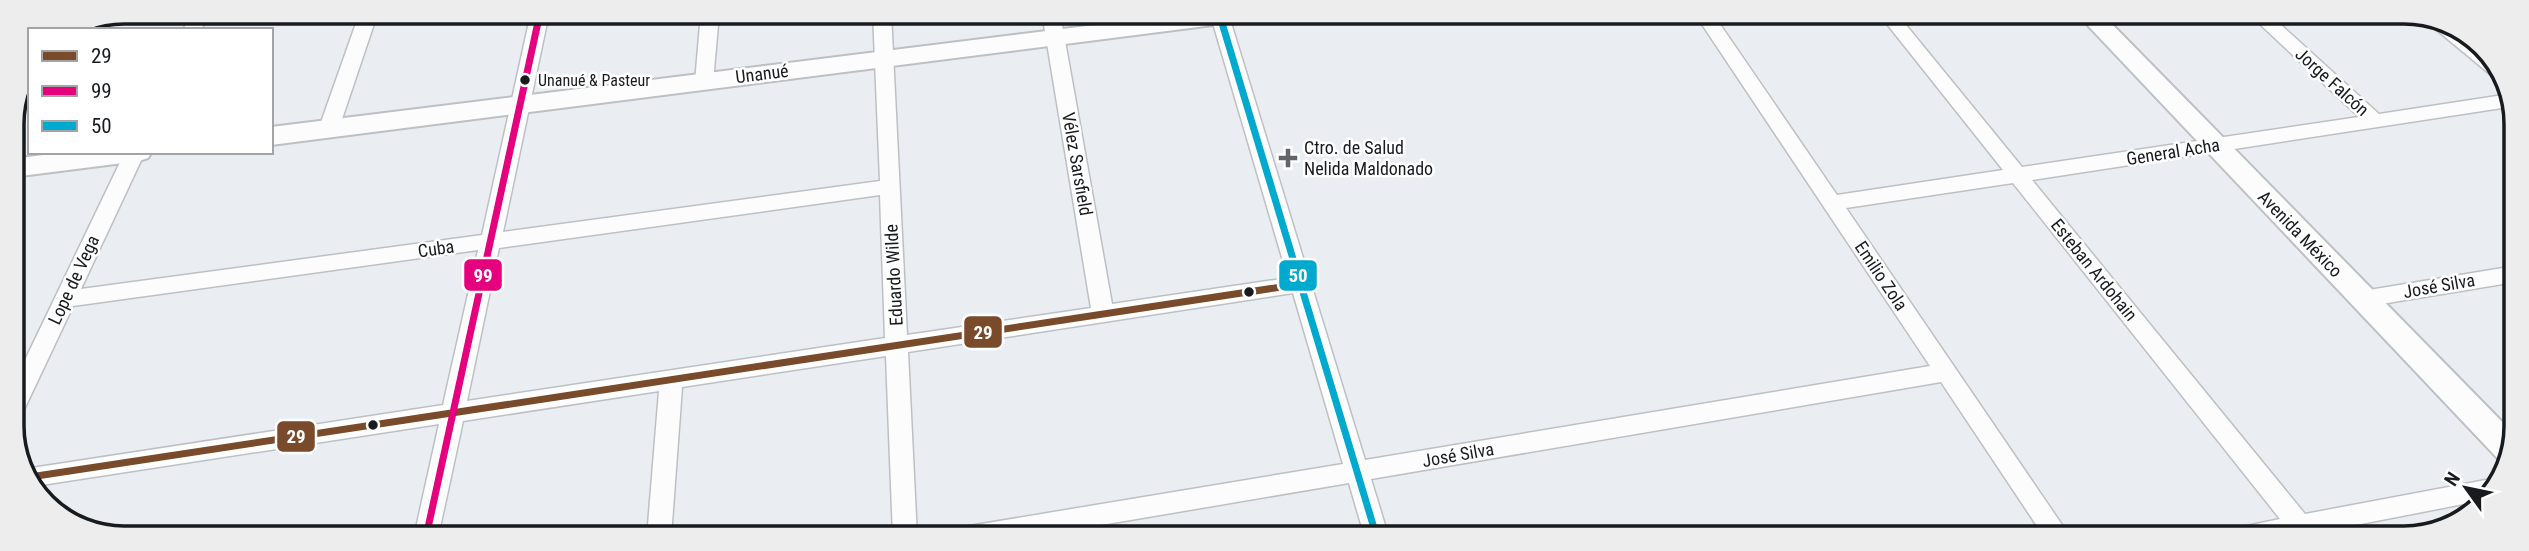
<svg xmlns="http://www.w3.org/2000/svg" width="2529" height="551" viewBox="0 0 2529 551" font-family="'Roboto Condensed',sans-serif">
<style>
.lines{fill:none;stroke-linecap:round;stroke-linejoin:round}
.minor-casing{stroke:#bdc0c3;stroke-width:3}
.tertiary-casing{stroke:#bdc0c3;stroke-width:4}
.minor{fill:#fcfcfd;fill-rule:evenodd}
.tertiary{fill:#fcfcfd;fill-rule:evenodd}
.bus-1-casing{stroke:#fff;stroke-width:12}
.bus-2-casing{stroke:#fff;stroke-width:12}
.bus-3-casing{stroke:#fff;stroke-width:12}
.bus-1{stroke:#7a4b2a;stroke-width:7}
.bus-2{stroke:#e5007d;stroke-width:7}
.bus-3{stroke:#00a9ce;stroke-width:7}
.bus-dot{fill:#181b1e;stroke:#fff;stroke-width:2.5}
.poi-dot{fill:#626568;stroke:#fff;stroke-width:2.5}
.labels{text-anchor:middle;stroke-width:5;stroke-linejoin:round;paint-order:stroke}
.bus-label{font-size:16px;fill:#181b1e;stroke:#fff;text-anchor:start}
.street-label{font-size:18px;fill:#181b1e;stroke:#fff}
.poi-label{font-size:18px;fill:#181b1e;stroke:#fff;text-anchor:start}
.rim{fill:none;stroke:#181b1e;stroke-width:3.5}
.line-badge{stroke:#fff;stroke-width:2.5}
.badge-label{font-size:19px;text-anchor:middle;font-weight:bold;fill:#fff}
</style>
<rect width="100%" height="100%" fill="#eaeef2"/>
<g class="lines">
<!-- minor casing -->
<g class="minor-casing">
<path id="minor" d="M192,12H210L201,30H183Z
M360,12H378L339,128L336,133H322L319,128Z
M531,13H549L503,232L880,181L873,13H891L907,335L1091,308L1042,13H1060L1112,304L1288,278L1210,13H1228L1365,460L1930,366L1695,14H1713L1837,195L2003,170L1879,14H1897L2022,167L2359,117L2249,14H2269L2379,114L2510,94L2515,106L2032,180L2305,514L2491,479L2496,481L2484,500L2289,538H2224L2227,530L2280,519L2013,183L1846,208L2071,538H2045L1941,382L1371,479L1389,538H1365L1349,483L1030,537H957L960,529L969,526L1343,464L1293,293L908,352L917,537H893L886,356L682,387L671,537H647L659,391L463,421L438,537H414L439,424L35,486L25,469L443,405L478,250L73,306L22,414L14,416V383L125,152H145L81,289L482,235ZM880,195L885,338L467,401L499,248Z
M701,13H719L713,82L711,86H697L695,82Z
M2426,15C2460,33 2481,41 2500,76L2491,75L2427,22L2424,18Z
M2515,266V282L2363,307L2355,305L2352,299L2355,293L2363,291Z"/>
</g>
<!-- tertiary casing -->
<g class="tertiary-casing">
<path id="tertiary" d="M1192,13H1264L1261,18L1253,20L271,145V127Z
M2077,14H2102L2515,435V448L2505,464L2501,462Z
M65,152H152L148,158L139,161L13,177V159Z"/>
</g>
<!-- minor -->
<use href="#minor" class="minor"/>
<!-- tertiary -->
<use href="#tertiary" class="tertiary"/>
<!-- bus-1 casing -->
<g class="bus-1-casing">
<path id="bus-1" d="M30,477L1301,284"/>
</g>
<!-- bus-2 casing -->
<g class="bus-2-casing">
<path id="bus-2" d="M426,537L540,13"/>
</g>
<!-- bus-3 casing -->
<g class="bus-3-casing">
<path id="bus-3" d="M1219,13L1377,538"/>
</g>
<!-- bus-1 -->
<use href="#bus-1" class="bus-1"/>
<!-- bus-2 -->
<use href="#bus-2" class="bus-2"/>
<!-- bus-3 -->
<use href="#bus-3" class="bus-3"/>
</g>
<!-- markers -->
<g class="bus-dot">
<circle cx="525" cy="80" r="6"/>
<circle cx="1249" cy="292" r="6"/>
<circle cx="373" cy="425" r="6"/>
</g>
<path class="poi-dot" d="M1284.5 147.5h7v7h7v7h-7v7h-7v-7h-7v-7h7z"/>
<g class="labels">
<!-- bus labels -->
<g class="bus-label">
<text x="538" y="86">Unanué &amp; Pasteur</text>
</g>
<!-- street labels -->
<g class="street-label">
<text transform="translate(762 74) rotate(-7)" y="6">Unanué</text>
<text transform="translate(2332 82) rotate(42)" y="6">Jorge Falcón</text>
<text transform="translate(2173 152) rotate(-9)" y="6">General Acha</text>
<text transform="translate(1077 164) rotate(80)" y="6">Vélez Sarsfield</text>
<text transform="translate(2300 234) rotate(46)" y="6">Avenida México</text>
<text transform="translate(436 249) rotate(-8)" y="6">Cuba</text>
<text transform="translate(2094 270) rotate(51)" y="6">Esteban Ardohain</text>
<text transform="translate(894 275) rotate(-93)" y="6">Eduardo Wilde</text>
<text transform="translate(1881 276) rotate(56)" y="6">Emilio Zola</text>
<text transform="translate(74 280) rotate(-65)" y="6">Lope de Vega</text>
<text transform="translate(2439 286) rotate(-10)" y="6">José Silva</text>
<text transform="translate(1458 455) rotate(-10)" y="6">José Silva</text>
</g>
<!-- poi labels -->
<g class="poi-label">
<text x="1304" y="154">Ctro. de Salud<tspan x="1304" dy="21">Nelida Maldonado</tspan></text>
</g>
</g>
<!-- crop -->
<path d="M0 0H2529V551H0ZM124 24H2404A100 100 0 0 1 2504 124V426A100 100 0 0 1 2404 526H124A100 100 0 0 1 24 426V124A100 100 0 0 1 124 24Z" fill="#ededed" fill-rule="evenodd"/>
<path class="rim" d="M124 24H2404A100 100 0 0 1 2504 124V426A100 100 0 0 1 2404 526H124A100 100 0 0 1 24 426V124A100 100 0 0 1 124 24Z"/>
<g class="line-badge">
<rect x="463" y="258" width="40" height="34" rx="7" fill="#e5007d"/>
<rect x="1278" y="259" width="40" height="33" rx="7" fill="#00a9ce"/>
<rect x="963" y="315" width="40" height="34" rx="7" fill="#7a4b2a"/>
<rect x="276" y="420" width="40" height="33" rx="7" fill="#7a4b2a"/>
</g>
<g class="badge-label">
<text x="483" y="282">99</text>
<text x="1298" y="282">50</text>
<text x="983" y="339">29</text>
<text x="296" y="443">29</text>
</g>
<!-- legend -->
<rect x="28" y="28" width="245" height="126" fill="#ffffff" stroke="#a3a4a5" stroke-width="2"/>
<rect x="42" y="51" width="35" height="10" fill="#7a4b2a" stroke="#a3a4a5" stroke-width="2"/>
<text x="91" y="63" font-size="21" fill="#181b1e">29</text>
<rect x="42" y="86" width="35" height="10" fill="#e5007d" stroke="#a3a4a5" stroke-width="2"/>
<text x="91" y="98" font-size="21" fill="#181b1e">99</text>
<rect x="42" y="121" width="35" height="10" fill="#00a9ce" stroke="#a3a4a5" stroke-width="2"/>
<text x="91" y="133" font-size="21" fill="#181b1e">50</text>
<!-- north arrow -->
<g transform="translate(2466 488) rotate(303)" stroke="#ffffff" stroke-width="5" paint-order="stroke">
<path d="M0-5L12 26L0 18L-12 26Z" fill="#181b1e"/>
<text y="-10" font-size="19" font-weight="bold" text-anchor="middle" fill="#181b1e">N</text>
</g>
</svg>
